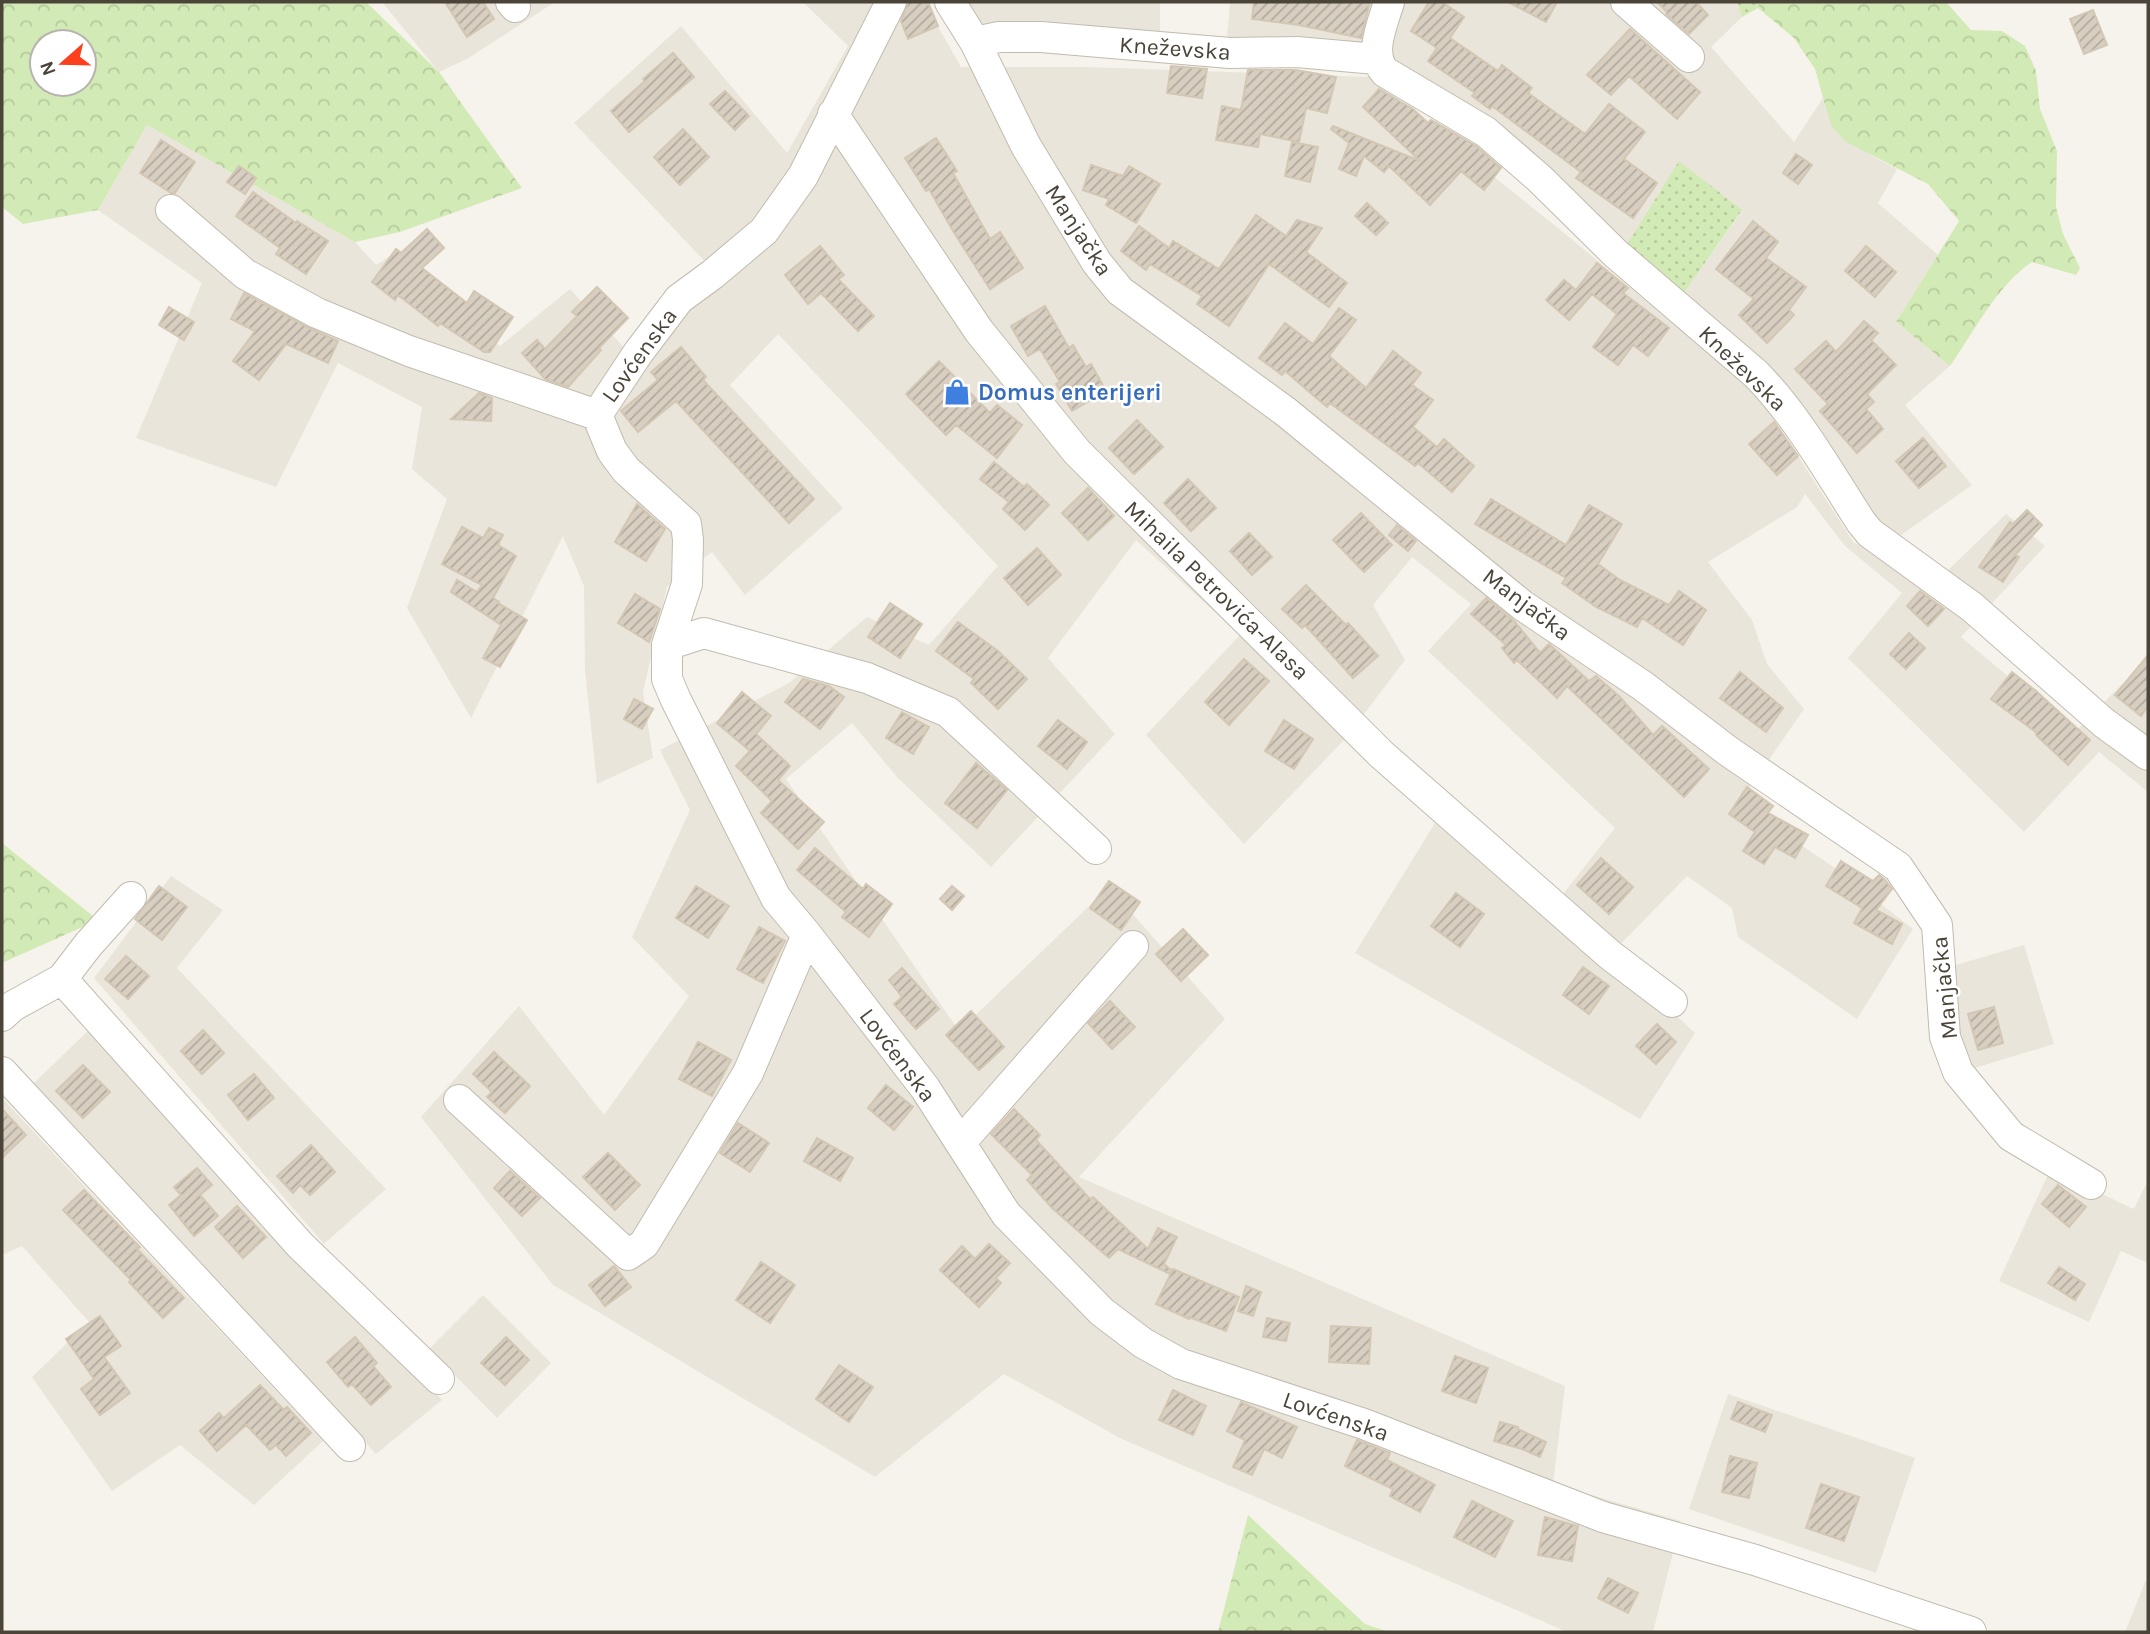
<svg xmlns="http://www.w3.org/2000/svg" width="2150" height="1634" viewBox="0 0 2150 1634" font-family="Karla,sans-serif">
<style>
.residential{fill:#eae5da}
.grass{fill:url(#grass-dots)}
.forest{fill:url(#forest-crowns);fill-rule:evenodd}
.building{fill:url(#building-hatch);stroke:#d3c7b4;stroke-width:2}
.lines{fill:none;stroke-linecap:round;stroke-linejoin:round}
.minor-casing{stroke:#c2bbae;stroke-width:32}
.minor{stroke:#fff;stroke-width:30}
.labels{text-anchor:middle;stroke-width:5;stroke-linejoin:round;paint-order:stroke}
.street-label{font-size:23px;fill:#4b4439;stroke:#fff}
.shop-label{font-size:23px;font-weight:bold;fill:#366cbe;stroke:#fff;text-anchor:start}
</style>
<defs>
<pattern id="grass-dots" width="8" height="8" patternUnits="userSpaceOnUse" patternTransform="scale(1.75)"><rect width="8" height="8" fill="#d2eab5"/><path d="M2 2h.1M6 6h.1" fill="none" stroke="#b6ca9c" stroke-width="1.8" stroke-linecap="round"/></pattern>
<pattern id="forest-crowns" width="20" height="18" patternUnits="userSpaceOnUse" patternTransform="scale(1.75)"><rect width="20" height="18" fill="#d2eab5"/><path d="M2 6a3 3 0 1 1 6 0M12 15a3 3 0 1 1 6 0" fill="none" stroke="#b6ca9c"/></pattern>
<pattern id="building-hatch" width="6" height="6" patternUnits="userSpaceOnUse" patternTransform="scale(1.75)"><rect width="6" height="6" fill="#d8cfc1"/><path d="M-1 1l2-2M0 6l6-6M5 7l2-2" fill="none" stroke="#b1aa9e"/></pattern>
</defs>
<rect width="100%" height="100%" fill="#f6f3ec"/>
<!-- residential -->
<path class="residential" d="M382,2H555L467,59L439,72Z
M803,2H924L961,67H1086L1370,77L1569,237L1758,394L1854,543L1943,575L2006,514L2045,546L1961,637L2075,732L2123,683L2148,706V792L2099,752L2024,832L1848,658L1902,593L1845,546L1805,494L1797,507L1708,562L1752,620L1767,664L1804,709L1739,803L1838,870L1913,929L1857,1019L1738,937L1732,908L1687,876L1610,955L1695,1033L1640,1119L1355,953L1435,823L1545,917L1615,828L1428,651L1471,604L1412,557L1373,605L1405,660L1345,739L1244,844L1146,735L1240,635L1136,540L1048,658L1115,734L991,867L897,777L852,723L786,779L959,1031L1109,887L1225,1019L1079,1177L1565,1386L1553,1484L1681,1521L1653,1632H1567L1122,1439L1004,1374L875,1477L553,1285L421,1117L519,1006L604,1115L689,996L632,937L690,810L660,750L789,683L867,617L929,645L998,566L778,334L730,385L843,508L745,595L712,552L667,587L643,692L653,758L597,784L585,670L584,586L563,536L471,718L407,608L447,499L412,469L422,407L338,363L276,487L136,438L202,283L98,210L147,125L355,242L376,265L395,253L500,346L570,289L640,365L711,268L574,123L681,26L787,153L848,46Z
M962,2H1160V40L986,30Z
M1230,2H1383L1372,45L1226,49Z
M1399,2H1737L1742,17L1711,47L1794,142L1823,98L1831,126L1874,157L1897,169L1878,203L1938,255L1896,322L1950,366L1905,405L1972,485L1894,540L1679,300L1742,211L1623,251L1397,67L1387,53Z
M171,876L223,910L177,968L386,1189L324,1244L94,978Z
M2024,945L2054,1044L1968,1070L1939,970Z
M90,1029L442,1400L376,1454L34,1083Z
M2,1098L323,1441L254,1505L180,1445L112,1491L32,1377L89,1322L22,1246L2,1255Z
M2050,1170L2134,1209L2148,1180V1263L2121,1251L2089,1322L1999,1281Z
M483,1295L551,1363L497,1418L429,1349Z
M1728,1394L1915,1458L1876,1573L1689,1509Z
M2146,1580L2148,1581V1632H2125Z"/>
<!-- grass -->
<path class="grass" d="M1737,2H1759L1758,8L1742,17Z
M1679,161L1742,210L1679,300L1623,251Z"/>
<!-- forest -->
<path class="forest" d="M2,2H366L439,72L522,188L400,232L355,242L147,125L98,210L23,224L2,207ZM42,42H84V84H42Z
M1759,2H1946L1971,30L2002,31L2025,46L2036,71L2040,109L2057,151L2056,207L2063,234L2080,268L2076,275L2032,262C1998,284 1973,333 1950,366L1896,322L1959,221L1928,184L1846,142L1831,126L1815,69L1794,38L1758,8Z
M2,843L98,920L2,963Z
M1248,1515L1365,1624L1389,1632H1218Z"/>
<!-- building -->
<path class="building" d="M445,2H483L494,19L467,37Z
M912,2H928L938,26L908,39L901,21L908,3Z
M1254,2H1370L1361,38L1299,25L1252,19Z
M1429,2H1442L1464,17L1450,38L1498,71L1502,65L1532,88L1528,93L1585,134L1609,104L1645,132L1624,159L1657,183L1633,218L1576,178L1581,172L1492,106L1490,109L1472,96L1475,93L1428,61L1437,48L1411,31Z
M1508,2H1557L1546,22Z
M1657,2H1696L1708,15L1689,34L1666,14L1667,12Z
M2093,10L2107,45L2084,54L2070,19Z
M1630,29L1700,92L1677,119L1629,76L1611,95L1587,75Z
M673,53L694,77L629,132L611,111L645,81L643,79Z
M1171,66L1207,69L1202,98L1167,93Z
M1248,70H1296L1336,77L1327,113L1306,108L1299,142L1260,134L1258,147L1216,140L1222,106L1241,110Z
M1379,89L1413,109L1428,123L1431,120L1476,146L1501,168L1484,190L1461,171L1430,205L1389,166L1384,172L1364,156L1356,176L1339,169L1349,143L1331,129L1333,126L1420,161L1363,107Z
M725,91L749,116L735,130L710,104Z
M683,129L709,157L680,185L654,157Z
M936,138L957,171L953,173L990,239L1000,232L1023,268L990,289L953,231L929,189L926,191L905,158Z
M161,140L195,162L175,193H171L140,173Z
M1292,142L1318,147L1310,182L1285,176Z
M1796,154L1812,165L1798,184L1783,173Z
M1091,165L1123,176L1129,166L1160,184L1136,223L1106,205L1109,199L1083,190Z
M239,166L256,178L245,194L227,182Z
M253,192L296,223L297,221L328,241L306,274L276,254L280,248L236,216Z
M1367,203L1388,223L1376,235L1355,216Z
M1256,215L1286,236L1297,220L1322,228L1306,252L1347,283L1329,307L1269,264L1229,326L1197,304L1202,296L1150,264L1146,270L1121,251L1139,226L1169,248L1173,241L1219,269Z
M1753,221L1778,242L1766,258L1806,287L1789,310L1794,315L1767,343L1739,315L1754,299L1716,269Z
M427,229L444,248L422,268L467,303L474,291L513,317L490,352H484L440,323L438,326L398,295L395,300L372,282L396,249L401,253Z
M820,246L844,275L838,279L874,316L858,331L821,293L808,304L785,275Z
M1866,246L1896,272L1875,297L1845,271Z
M1597,263L1628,288L1623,293L1669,328L1648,356L1633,345L1618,365L1593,347L1617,314L1592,294L1569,320L1546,300L1564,280L1576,290Z
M597,287L628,318L599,348L601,350L568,387L545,379L522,353L537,340L545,349L577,316L572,312Z
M244,293L309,328L338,341L328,363L286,344L259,380L233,361L255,331L231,319Z
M1045,306L1069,348L1073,345L1086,367L1091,364L1106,391L1072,411L1056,384L1060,382L1040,349L1028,356L1011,326Z
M169,307L194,322L184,340L159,325Z
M1339,308L1356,320L1329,356L1366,388L1393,351L1421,373L1412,385L1433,400L1413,427L1437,447L1444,439L1474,466L1452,492L1418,463L1415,466L1330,403L1327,407L1285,371L1282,375L1259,358L1285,323L1313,344Z
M1864,321L1878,333L1871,340L1896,365L1867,394L1874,402L1866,409L1883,429L1857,453L1820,411L1828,404L1795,369L1826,341L1836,352Z
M681,347L706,377L703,380L814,499L789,523L676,401L638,432L621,411L658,380L651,372Z
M939,361L990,413L997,405L1022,425L997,458L956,425L946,435L906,394Z
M479,393L492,398L491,421L451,419Z
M1137,420L1163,447L1134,474L1109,448Z
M1774,422L1798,456L1777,475L1749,444Z
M1923,438L1946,466L1919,488L1896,461Z
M994,462L1024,487L1027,484L1049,505L1025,530L1003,509L1009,502L980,479Z
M1188,479L1216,508L1191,531L1164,503Z
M1088,488L1114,516L1088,540L1062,513Z
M1491,499L1566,545L1589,505L1622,524L1598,564L1620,580L1669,605L1679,591L1706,610L1683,645L1642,618L1637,627L1596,607L1562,583L1566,578L1475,524Z
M637,504L665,529L646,561L615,542Z
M2027,510L2042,525L2015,555L2019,557L2003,582L1979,567L2010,522L2013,524Z
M1361,513L1392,545L1364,572L1333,540Z
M1397,525L1416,541L1408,551L1389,535Z
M462,527L483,538L489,528L503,535L498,545L516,556L493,598L499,602L498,603L527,620L500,667L483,658L501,625L451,592L457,580L477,592L482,585L442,564Z
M1249,533L1272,557L1252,575L1230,551Z
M1037,548L1061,575L1028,605L1004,578Z
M1306,585L1346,625L1348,623L1378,656L1353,678L1305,625L1302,628L1282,609Z
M1920,591L1944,609L1928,626L1907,606Z
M635,594L660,609L649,642L618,623Z
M1486,598L1515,622L1540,653L1549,644L1589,681L1596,676L1620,697L1653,735L1662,726L1709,769L1684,797L1567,686L1557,698L1517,660L1514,663L1502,648L1506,645L1471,614Z
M890,603L922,624L900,658L868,637Z
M958,622L998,651L1027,679L998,709L971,683L974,679L936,651Z
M1909,633L1925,648L1906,669L1890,654Z
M2148,655V706L2141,716L2115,695Z
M1244,659L1269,681L1229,725L1205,702Z
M1740,672L1783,708L1766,732L1720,698Z
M2012,672L2036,691L2090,740L2068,765L2036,735L2037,733L1991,699Z
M803,679L829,686L844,697L820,729L785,702Z
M742,692L771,716L756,734L790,766L778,780L824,822L798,849L761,813L772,801L736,766L750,751L717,723Z
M634,699L653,709L642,729L624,719Z
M902,712L929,727L913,754L886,738Z
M1058,720L1087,742L1067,769L1038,746Z
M1284,720L1313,739L1294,769L1265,751Z
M976,763L1007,790L977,828L945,803Z
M1747,787L1773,806L1768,813L1808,835L1795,858L1775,847L1764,864L1743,851L1755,832L1729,814Z
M815,848L863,889L866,884L892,904L869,937L842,917L846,912L797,870Z
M1601,858L1633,887L1609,914L1577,885Z
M1841,861L1873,881L1879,875L1885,880L1892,889L1876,910L1902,924L1892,944L1854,923L1862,908L1826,886Z
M1109,881L1140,902L1121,930L1090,908Z
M159,886L187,907L162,940L135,919Z
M696,886L729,906L708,938L676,918Z
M952,886L964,896L952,910L940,899Z
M1456,893L1484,914L1460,947L1431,926Z
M759,927L785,941L763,983L737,969Z
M1183,929L1208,955L1181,981L1156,954Z
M126,956L149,976L128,999L105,979Z
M1583,967L1609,986L1589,1014L1563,995Z
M902,968L939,1009L916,1029L894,1004L902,997L889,980Z
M1110,1001L1135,1027L1112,1049L1088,1023Z
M1994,1007L2003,1043L1978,1050L1968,1014Z
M971,1011L1004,1047L979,1070L946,1035Z
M1657,1024L1676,1042L1656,1064L1636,1046Z
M203,1030L224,1053L202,1074L181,1051Z
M698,1042L731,1060L712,1096L679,1079Z
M494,1052L530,1086L505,1113L487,1097L492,1092L473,1074Z
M83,1065L110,1092L83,1118L56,1091Z
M254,1074L274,1098L248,1120L228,1095Z
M886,1085L913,1107L894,1130L868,1108Z
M2,1109L26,1135L2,1158Z
M1014,1109L1040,1135L1036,1140L1090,1199L1093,1197L1148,1249L1158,1228L1177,1237L1164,1264L1172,1271L1170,1274L1118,1249L1109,1258L1052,1208L1027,1180L1032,1175L991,1134Z
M738,1123L769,1143L750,1172L720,1153Z
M817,1138L853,1158L840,1181L804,1161Z
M311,1145L335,1172L310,1195L300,1185L293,1193L277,1176Z
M608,1153L640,1185L615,1210L583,1177Z
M197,1168L212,1185L200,1195L218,1216L194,1236L169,1205L181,1195L174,1187Z
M510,1171L540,1198L522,1216L494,1188Z
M2058,1185L2086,1207L2069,1227L2042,1204Z
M84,1190L140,1247L137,1249L184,1298L163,1318L129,1282L131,1280L63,1210Z
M237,1206L266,1237L243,1258L215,1227Z
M989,1244L1010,1263L996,1278L1001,1283L979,1307L940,1270L962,1246L975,1259Z
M761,1262L795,1285L770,1323L736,1300Z
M614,1266L631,1287L605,1306L589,1285Z
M2059,1267L2085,1284L2075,1300L2048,1283Z
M1173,1269L1239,1297L1226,1331L1189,1317V1319L1156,1304Z
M1246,1286L1261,1292L1253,1316L1238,1311Z
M100,1316L121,1346L104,1357L130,1393L100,1415L81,1389L94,1379L66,1339Z
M1267,1318L1290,1323L1286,1341L1263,1337Z
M1331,1326L1371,1328L1369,1364L1329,1362Z
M355,1337L377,1363L373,1366L391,1387L371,1405L352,1384L348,1387L327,1362Z
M506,1337L529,1360L505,1385L481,1363Z
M1455,1356L1488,1368L1476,1403L1442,1391Z
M839,1365L873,1387L849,1422L816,1399Z
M260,1385L284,1410L287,1407L311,1433L286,1456L276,1445L270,1450L246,1425L217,1451L200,1431L219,1413L224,1418Z
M1173,1390L1206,1406L1193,1435L1159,1420Z
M1241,1402L1297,1427L1282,1458L1264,1449L1252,1475L1233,1467L1245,1440L1227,1431Z
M1738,1402L1772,1415L1765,1432L1731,1419Z
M1500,1422L1518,1427V1429L1546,1442L1540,1457L1522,1449L1494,1441Z
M1357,1440L1390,1453L1387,1460L1435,1485L1420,1512L1390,1496L1393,1489L1345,1466Z
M1730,1456L1757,1463L1749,1498L1722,1492Z
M1821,1484L1859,1497L1844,1541L1806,1528Z
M1472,1501L1513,1521L1495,1557L1454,1537Z
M1545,1517L1578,1526L1572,1561L1538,1555Z
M1608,1578L1638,1593L1628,1613L1598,1598Z"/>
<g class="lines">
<!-- minor casing -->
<g class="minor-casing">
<path id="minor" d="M511,2L515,7
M891,2L803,176L764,231L713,274L679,299L638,353L597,415L612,451L626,470L686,524L688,540L687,584L667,645V679L676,700L776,898L807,935L925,1088L1006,1214L1102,1312L1143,1343L1181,1364L1364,1424L1603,1517L1755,1560L1971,1632
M950,2L975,42L1026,146L1097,263L1120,291L1286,412L1522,605L1643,686L1728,751L1898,867L1937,925L1945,1037L1958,1072L2011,1136L2091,1184
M1389,2C1383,23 1368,54 1385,72L1486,132L1540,179L1615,253L1756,374C1798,417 1828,471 1861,522L1870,533L1972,607L2104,723L2148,755
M1626,2L1689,57
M975,42L999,37H1041L1230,53L1297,52L1376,59
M833,114L979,331L1077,452L1381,754L1610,955L1672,1002
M171,210L245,274L317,313L409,351L597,415
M667,645L704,633L867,678L948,712L1096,849
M62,979L300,1245L439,1379
M2,1016L13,1006L62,979L88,945L131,897
M2,1072L350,1446
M459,1100L628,1255L644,1244L748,1073L807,935
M961,1142L1133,946"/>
</g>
<!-- minor -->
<use href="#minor" class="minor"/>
</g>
<!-- icons -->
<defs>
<g id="shop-bare" transform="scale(2.1)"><path d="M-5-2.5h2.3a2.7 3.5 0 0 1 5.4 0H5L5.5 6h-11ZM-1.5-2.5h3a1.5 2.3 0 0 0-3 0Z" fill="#3f7fe0" stroke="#fff" stroke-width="2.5" paint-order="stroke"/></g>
</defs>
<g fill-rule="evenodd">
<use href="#shop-bare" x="957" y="392"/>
</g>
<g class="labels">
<!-- street labels -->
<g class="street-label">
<text transform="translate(1175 48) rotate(4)" y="8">Kneževska</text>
<text transform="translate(1079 230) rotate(57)" y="8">Manjačka</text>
<text transform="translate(639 355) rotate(-54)" y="8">Lovćenska</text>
<text transform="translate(1743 368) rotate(44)" y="8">Kneževska</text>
<text transform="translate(1217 590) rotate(44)" y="8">Mihaila Petrovića-Alasa</text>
<text transform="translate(1527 604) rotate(37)" y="8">Manjačka</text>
<text transform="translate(1944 988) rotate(-96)" y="8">Manjačka</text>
<text transform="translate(898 1055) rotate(53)" y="8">Lovćenska</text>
<text transform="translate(1336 1416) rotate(19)" y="8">Lovćenska</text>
</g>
<!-- shop labels -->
<g class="shop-label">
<text x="978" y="400">Domus enterijeri</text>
</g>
</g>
<!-- border -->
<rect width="2150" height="1634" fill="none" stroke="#4b4439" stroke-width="7"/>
<!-- north arrow -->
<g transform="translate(63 63) rotate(250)"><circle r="33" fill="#ffffff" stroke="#b7b4b0" stroke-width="2"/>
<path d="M0-5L12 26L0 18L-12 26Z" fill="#fc3f1d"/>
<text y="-10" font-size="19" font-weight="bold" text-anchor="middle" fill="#4b4439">N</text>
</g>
</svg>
